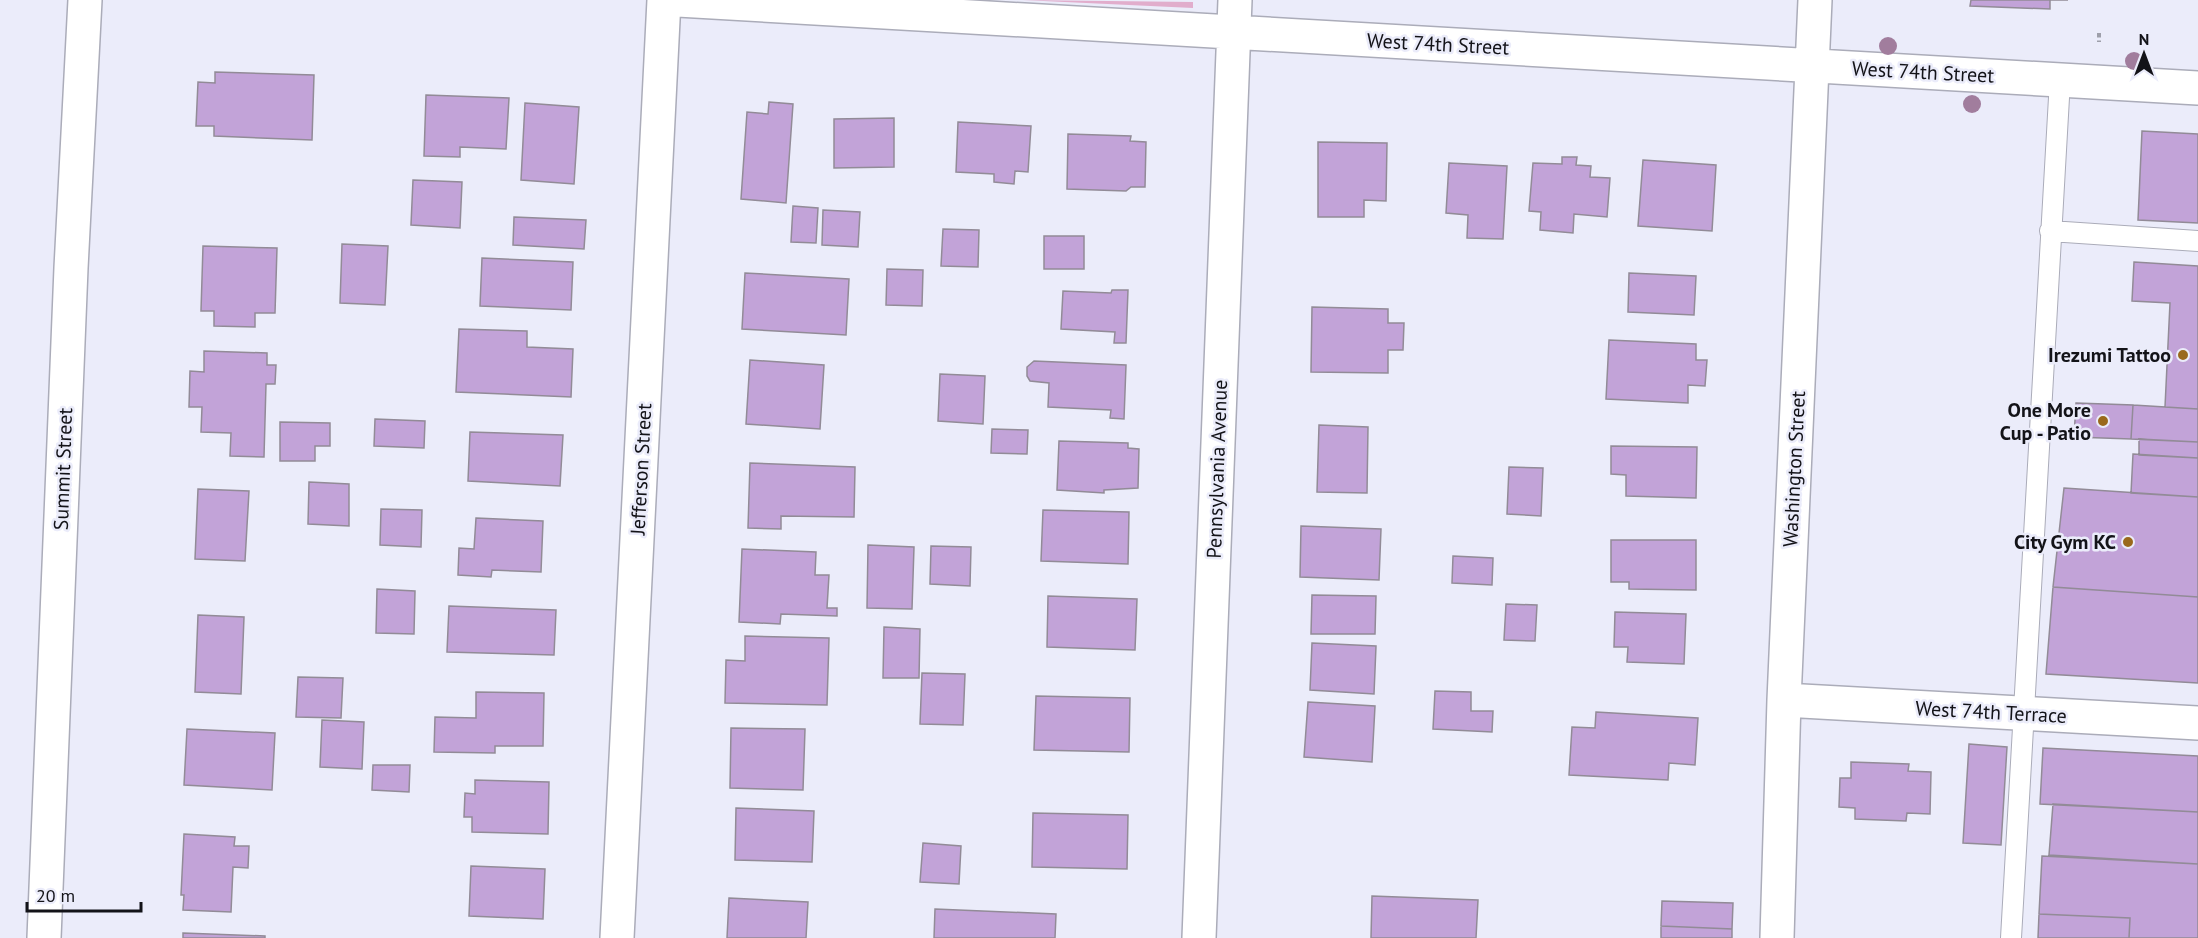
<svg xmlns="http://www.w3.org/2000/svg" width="2198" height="938" viewBox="0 0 2198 938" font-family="'PT Sans',sans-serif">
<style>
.green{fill:#e1adcc}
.building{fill:#c2a3d8;stroke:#928b97;stroke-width:1.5}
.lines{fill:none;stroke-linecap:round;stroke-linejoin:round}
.service-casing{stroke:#abacb9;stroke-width:22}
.minor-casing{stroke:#abacb9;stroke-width:36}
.path{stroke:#9e9faa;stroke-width:4;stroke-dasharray:4.5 3;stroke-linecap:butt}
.service{stroke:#fff;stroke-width:20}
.minor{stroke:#fff;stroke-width:33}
.tree{fill:#a17d9d}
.poi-dot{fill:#9a691c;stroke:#ebecfa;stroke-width:2}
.labels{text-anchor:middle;stroke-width:5;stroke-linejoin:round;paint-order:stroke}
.street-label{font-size:20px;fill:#131318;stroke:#ebecfa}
.poi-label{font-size:20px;font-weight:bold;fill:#131318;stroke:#ebecfa;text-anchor:end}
</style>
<rect width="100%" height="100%" fill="#ebecfa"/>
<!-- green -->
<path class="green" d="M1022,0L1193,2V8Z"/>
<!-- building -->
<path class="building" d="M1971,0H2068H2050V9L1970,6Z
M215,72L314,75L312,140L214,136V126H196L198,82L215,83Z
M426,95L509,98L506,149L460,147V157L424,156Z
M769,102L793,104L786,203L741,199L747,112L768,114Z
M525,103L579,107L574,184L521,180Z
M894,118V167L834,168V119Z
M958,122L1031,126L1028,172L1015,171L1014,184L994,182V174L956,172Z
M2142,131L2198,134V223L2138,220Z
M1068,134L1131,136L1130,141L1146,142L1145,187H1131L1126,191L1067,189Z
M1318,142L1387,143L1386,201L1364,200V217H1318Z
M1562,157H1577L1576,165L1591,166L1590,177L1610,178L1607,217L1574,214L1573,233L1540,230L1541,212L1529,211L1533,163L1562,164Z
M1643,160L1716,165L1712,231L1638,226Z
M1449,163L1507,166L1503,239L1467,238L1468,215L1446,213Z
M413,180L462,182L460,228L411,225Z
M793,206L818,208L816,243L791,242Z
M823,210L860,212L858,247L822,245Z
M514,217L586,220L584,249L513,245Z
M943,229L979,230L978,267L941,266Z
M1044,236H1084V269H1044Z
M342,244L388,246L385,305L340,303Z
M203,246L277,248L275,313H255V327L214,326V311H201Z
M482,258L573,262L571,310L480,306Z
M2134,262L2198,266V409L2165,407L2170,303L2132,301Z
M887,269L923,270L922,306L886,305Z
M745,273L849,279L846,335L742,329Z
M1629,273L1696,276L1694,315L1628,312Z
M1112,290H1128L1126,343H1114L1115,332L1061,329L1063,291L1111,293Z
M1312,307L1388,309V323H1404L1403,350H1388V373L1311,372Z
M459,329L527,331V347L573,349L571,397L456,392Z
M1609,340L1696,344V360H1707L1705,386L1688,385V403L1606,399Z
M204,351L267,353V365H276L275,384H266L264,457L230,456L231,433L201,432L202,407H189L190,371L204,372Z
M750,360L824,365L820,429L746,424Z
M1034,361L1126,365L1124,419L1110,418L1111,410L1048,407L1049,383L1030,381L1027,376V367Z
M940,374L985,376L983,424L938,421Z
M2076,403L2133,405L2131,439L2074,437Z
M2133,405L2198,409V442L2131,439Z
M375,419L425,421L424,448L374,446Z
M280,422L330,423V446H315V461H280Z
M1319,425L1368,427L1367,493L1317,492Z
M992,429L1028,430L1027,454L991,453Z
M470,432L563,435L560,486L468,481Z
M2139,439L2198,442V458L2139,455Z
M1059,441L1128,443V448L1139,449L1138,488L1104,490V493L1057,490Z
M1611,446L1697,447L1696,498L1626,496V475L1611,474Z
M2133,454L2198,458V497L2131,493Z
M750,463L855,467L854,517L781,516V529L748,528Z
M1509,467L1543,468L1541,516L1507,514Z
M309,482L349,484V526L308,524Z
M2064,488L2198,497V597L2053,587Z
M198,489L249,491L245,561L195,559Z
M381,509L422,510L421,547L380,545Z
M1043,510L1129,512L1128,564L1041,561Z
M476,518L543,521L541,572L492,570L491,577L458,575L459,548L474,549Z
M1301,526L1381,529L1379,580L1300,577Z
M1611,540H1696V590L1629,589V582H1611Z
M868,545L914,547L912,609L867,608Z
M931,546L971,547L970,586L930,584Z
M742,549L816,552L815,575H829L827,608H837V616L781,614L780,624L739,622Z
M1453,556L1493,558L1492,585L1452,583Z
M2053,587L2198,597V683L2046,674Z
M377,589L415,591L414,634L376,633Z
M1312,595L1376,596L1375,634H1311Z
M1048,596L1137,599L1135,650L1047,647Z
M1506,604L1537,605L1535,641L1504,640Z
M449,606L556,610L554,655L447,652Z
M1615,612L1686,614L1684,664L1627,662L1628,647H1614Z
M198,615L244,617L241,694L195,692Z
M884,627L920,629L919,678H883Z
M745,636L829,638L827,705L725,703L726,660L745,661Z
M1312,643L1376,646L1374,694L1310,690Z
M922,673L965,674L963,725L920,724Z
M298,677L343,678L341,718L296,717Z
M1435,691L1471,692V711H1493L1492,732L1433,729Z
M476,692L544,693L543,746H495V753L434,752L435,717L476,718Z
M1036,696L1130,698L1129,752L1034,750Z
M1308,702L1375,706L1372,762L1304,757Z
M1596,712L1698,718L1695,765L1669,763L1668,780L1569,775L1572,727L1595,728Z
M322,720L364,722L362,769L320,767Z
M731,728L805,729L803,790L730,788Z
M187,729L275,733L272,790L184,785Z
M1969,744L2007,747L2001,845L1963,843Z
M2043,748L2198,756V812L2040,804Z
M1851,762L1909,764L1908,771L1931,772L1930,814L1907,813L1906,821L1855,819V808L1839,807L1840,778H1851Z
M373,765H410L409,792L372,790Z
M475,780L549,782L548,834L472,832V817H464L465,793L475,794Z
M2053,804L2198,812V864L2049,855Z
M736,808L814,811L812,862L735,860Z
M1033,813L1128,815L1127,869L1032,867Z
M184,834L235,837L234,846H249L248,868L233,867L231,912L183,910L184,895H181Z
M923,843L961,846L959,884L920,882Z
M2042,856L2198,864V938H2129L2130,918L2039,914Z
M471,866L545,869L543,919L469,916Z
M1372,896L1478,900L1476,938H1371Z
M729,898L808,902L806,938H727Z
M1662,901L1733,903L1732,929L1661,926Z
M935,909L1056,914L1055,938H934Z
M2039,914L2130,918L2129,938H2038Z
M1661,926L1732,929V938H1661Z
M183,933L265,936V938H183Z"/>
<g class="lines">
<!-- service casing -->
<g class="service-casing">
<path id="service" d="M2050,231L2198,241
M2011,938L2060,80"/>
</g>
<!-- minor casing -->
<g class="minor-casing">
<path id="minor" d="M678,0L2198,88
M1784,700L2198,723
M44,938L71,268L85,0
M617,938L664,0
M1199,938L1235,0
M1777,938L1784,700L1815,0"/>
</g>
<!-- path -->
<path class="path" d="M2099,33V42"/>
<!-- service -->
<use href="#service" class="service"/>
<!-- minor -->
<use href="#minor" class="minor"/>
</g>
<!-- trees -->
<g class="tree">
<circle cx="1888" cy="46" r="9"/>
<circle cx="2134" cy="61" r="9"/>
<circle cx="1972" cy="104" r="9"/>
</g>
<!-- markers -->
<g class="poi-dot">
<circle cx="2183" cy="355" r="6"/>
<circle cx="2103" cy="421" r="6"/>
<circle cx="2128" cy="542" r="6"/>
</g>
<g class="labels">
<!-- street labels -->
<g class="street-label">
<text transform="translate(1438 44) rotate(3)" y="7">West 74th Street</text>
<text transform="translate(1923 72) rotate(3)" y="7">West 74th Street</text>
<text transform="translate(63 469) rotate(-88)" y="7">Summit Street</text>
<text transform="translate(641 469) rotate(-87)" y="7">Jefferson Street</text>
<text transform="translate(1217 469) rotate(-88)" y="7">Pennsylvania Avenue</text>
<text transform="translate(1794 469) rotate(-87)" y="7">Washington Street</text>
<text transform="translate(1991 712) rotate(3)" y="7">West 74th Terrace</text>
</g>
<!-- poi labels -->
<g class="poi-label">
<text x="2171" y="362">Irezumi Tattoo</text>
<text x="2091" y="417">One More<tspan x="2091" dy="23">Cup - Patio</tspan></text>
<text x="2116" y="549">City Gym KC</text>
</g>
</g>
<!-- north arrow -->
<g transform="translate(2144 54)" stroke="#ebecfa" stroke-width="4.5" paint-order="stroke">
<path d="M0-4.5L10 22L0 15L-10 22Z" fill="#131318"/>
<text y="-9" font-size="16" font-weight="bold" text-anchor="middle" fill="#131318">N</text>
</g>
<!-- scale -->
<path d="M27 902v9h114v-9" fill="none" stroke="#131318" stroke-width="3"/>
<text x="36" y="902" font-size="18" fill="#131318" stroke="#ebecfa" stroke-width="4.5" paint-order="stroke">20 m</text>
</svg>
